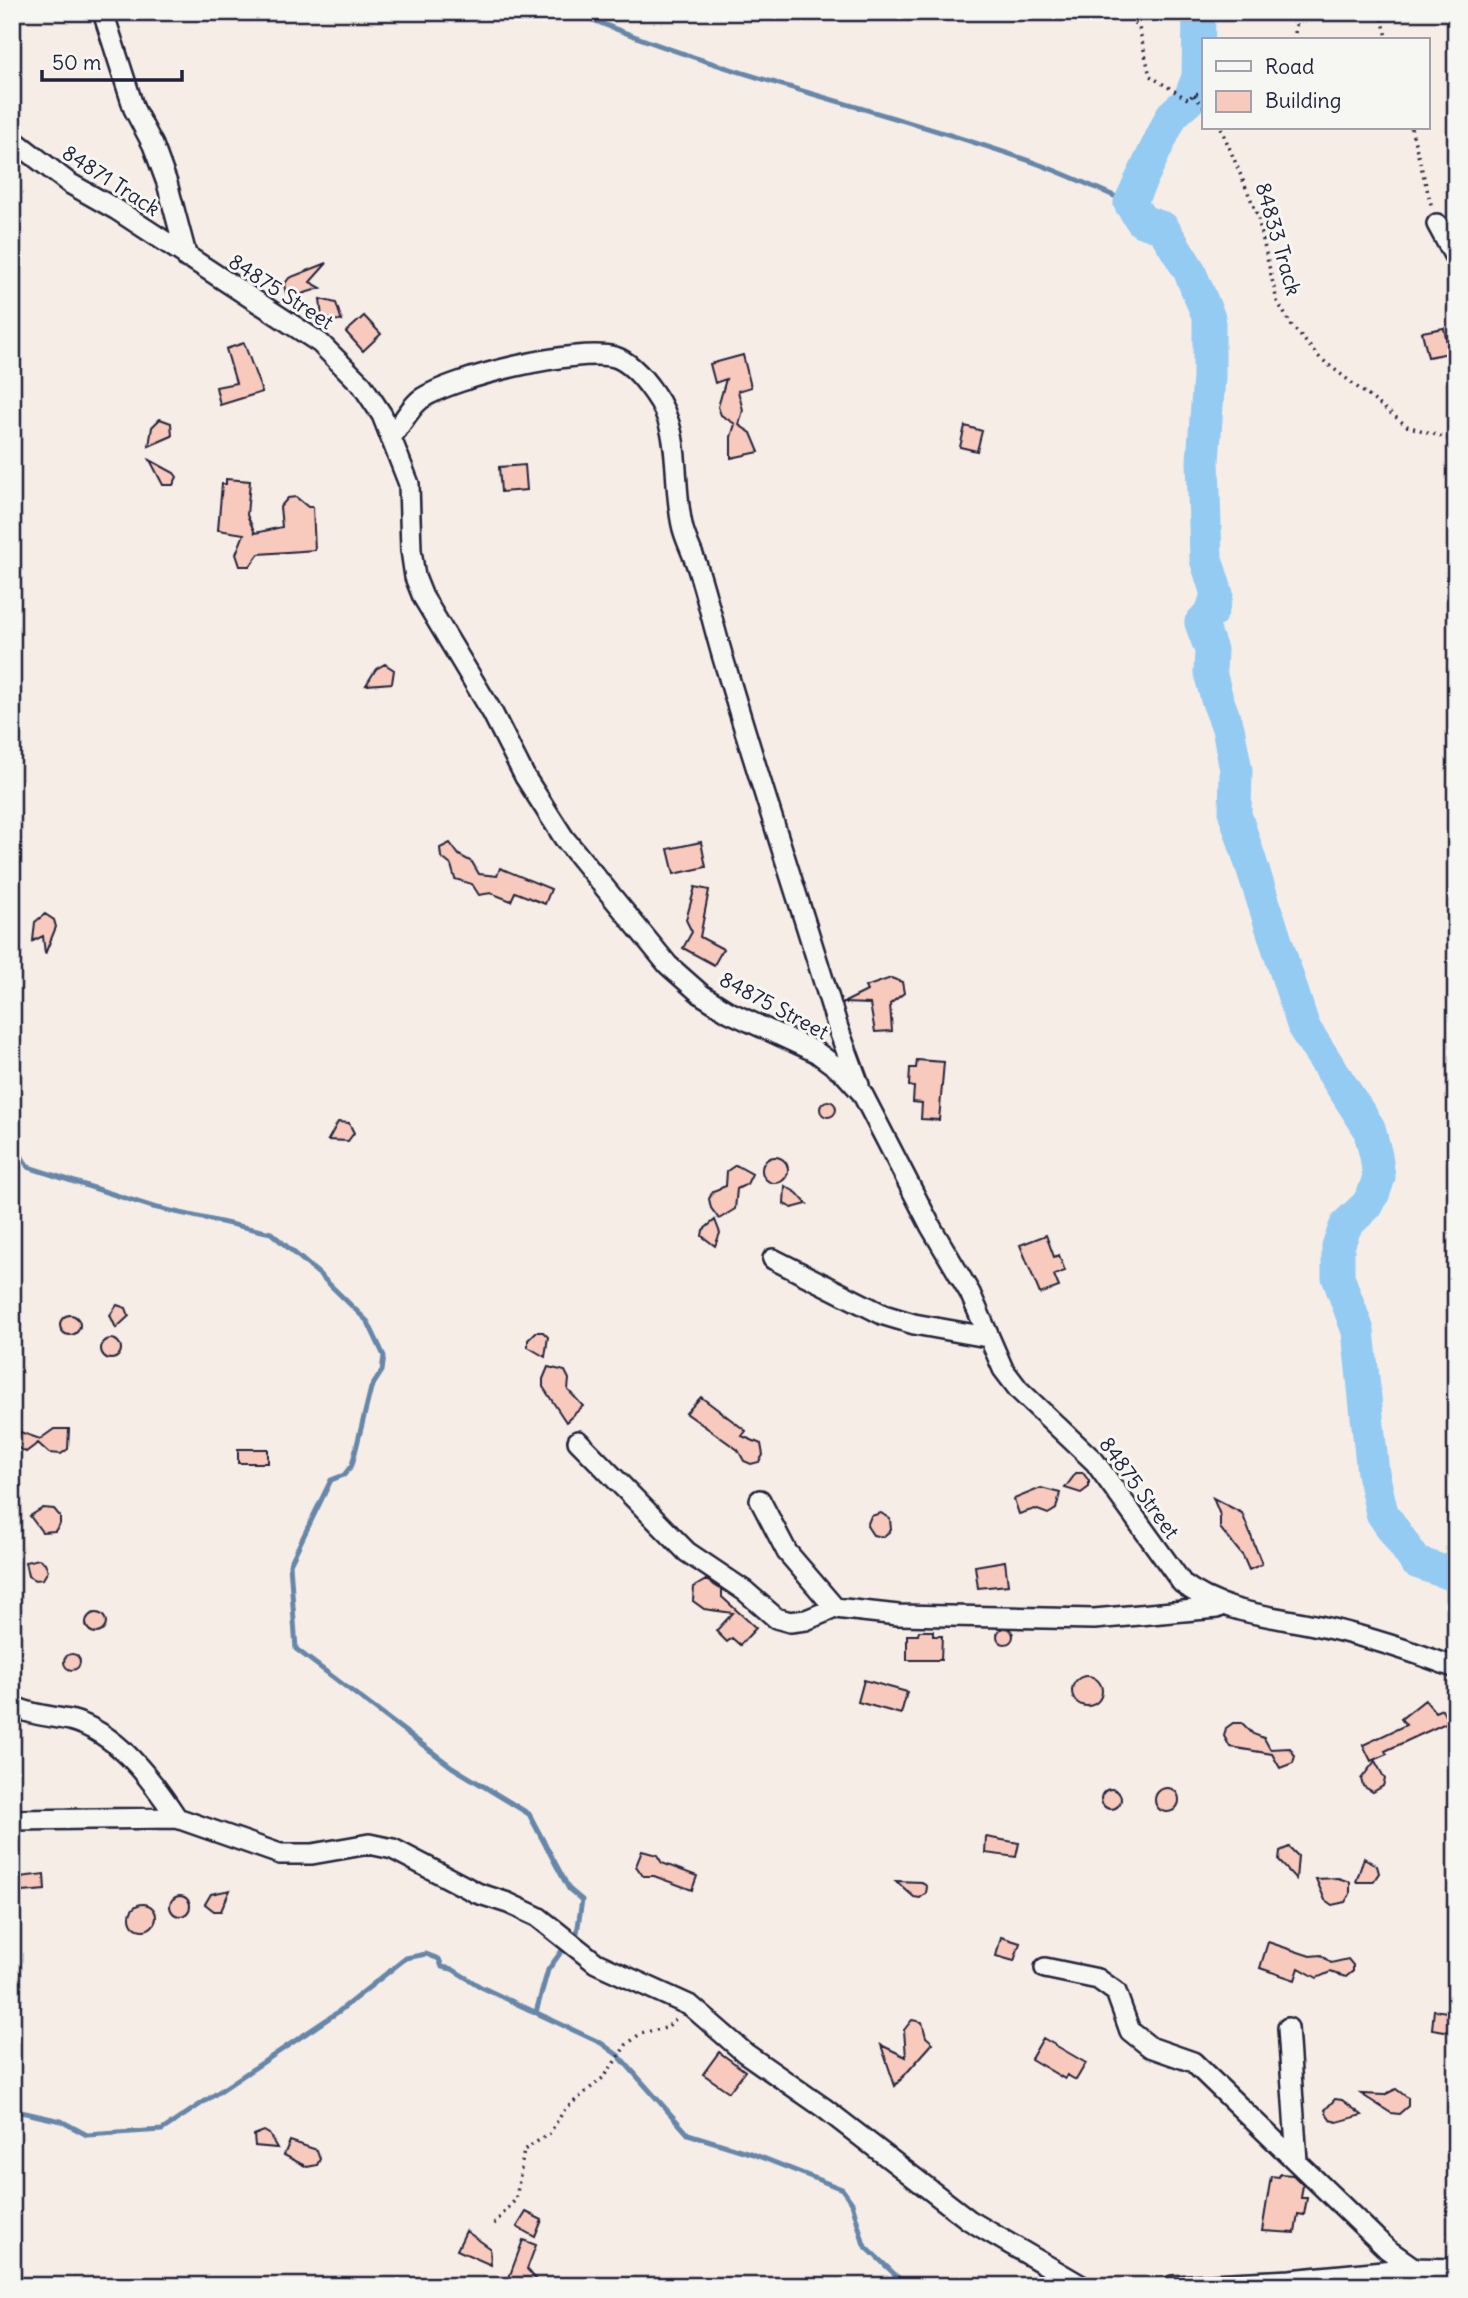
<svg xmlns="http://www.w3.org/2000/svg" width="1468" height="2298" viewBox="0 0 1468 2298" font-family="Delius,sans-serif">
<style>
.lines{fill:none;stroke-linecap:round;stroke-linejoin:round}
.stream{stroke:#6687a9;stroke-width:5}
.river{stroke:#93cbf2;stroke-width:33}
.building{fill:#f8cabd;stroke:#22223b;stroke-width:2}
.minor-casing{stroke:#22223b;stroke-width:24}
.path{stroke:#22223b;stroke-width:3.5;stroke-dasharray:2 5;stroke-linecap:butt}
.minor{stroke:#f6f6f2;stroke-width:19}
.labels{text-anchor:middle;stroke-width:6;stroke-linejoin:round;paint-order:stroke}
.street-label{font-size:21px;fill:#22223b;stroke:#f6f6f2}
</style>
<rect width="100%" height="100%" fill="#f6ede7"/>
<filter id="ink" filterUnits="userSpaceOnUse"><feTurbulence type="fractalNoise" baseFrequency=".0143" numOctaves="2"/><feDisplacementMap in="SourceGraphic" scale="14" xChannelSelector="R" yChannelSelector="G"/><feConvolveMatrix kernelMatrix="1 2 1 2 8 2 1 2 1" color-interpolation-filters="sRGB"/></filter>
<g filter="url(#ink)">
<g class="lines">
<!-- stream -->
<path class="stream" d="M574,12C720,75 878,108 1027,160C1062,172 1096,188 1130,203
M12,1141L28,1167L153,1207L271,1233L319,1274L368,1322L384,1356L382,1371L371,1388L352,1465L344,1475L331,1480L290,1564L296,1649L452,1767L529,1814L569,1889L582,1900L577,1933
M536,2012L548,1970L566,1945
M12,2110L61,2121L87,2135L162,2130L338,2012L406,1958L426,1954L439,1959L442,1967L452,1969L481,1987L601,2043L619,2056L688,2134L753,2154L842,2189L852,2203L864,2245L907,2286"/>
<!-- river -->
<path class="river" d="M1199,12L1198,77L1189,100L1172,115L1130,203L1142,221L1163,228L1189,270L1209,318V377L1203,461L1206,559L1217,594L1212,611L1201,623L1211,650L1210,672L1217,699L1228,728L1236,770L1235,814L1304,1028L1369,1128L1376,1156L1379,1177L1374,1192L1368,1204L1346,1225L1338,1246V1277L1358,1331L1373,1473L1382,1513L1416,1562L1456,1576"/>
</g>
<!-- building -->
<path class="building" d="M327,263L310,282L321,288L295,296L286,293L284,285L289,278Z
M320,299L336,303L342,321L322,318Z
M364,316L381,334L363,351L346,332Z
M1444,328L1449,353L1428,357L1422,332Z
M244,343L262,392L220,405L216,387L236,383L226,349Z
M743,355L751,387L738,391L743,410L739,425L751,433L759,452L731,458V437L735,424L721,415L718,407L726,379L715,383L710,364Z
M160,419L171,423L172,436L149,446L152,427Z
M965,426L982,431L977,451L960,447Z
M150,460L174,473L177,477L173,485H163Z
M525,465L527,490L501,492L499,467Z
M226,479L250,481L247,515L255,533L282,527L280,507L288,498L296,497L308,507H313L315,550L259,554L250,566H240L236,554L244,534L218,530L222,484H226Z
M385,664L394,670L392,683L366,685L376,669Z
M701,842L706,867L674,874L668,849Z
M450,843L459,855L472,862L479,874L497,876L500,868L551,889L545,904L515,892L511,901L491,893L479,895L472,884L455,879L451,865L441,857L440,848Z
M695,887L709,890L700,937L723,949L714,965L683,948L692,932L686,920Z
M45,914L54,920L56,927L45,954L43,936L33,941L35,922Z
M891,978L902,982L904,993L890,1004L892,1031L875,1032L870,1004L843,1003L867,991L865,987Z
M917,1060L944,1062L939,1120L921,1119L922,1103L913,1102L914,1087L909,1086L910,1068H916Z
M820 1109a8 8 0 1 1 16 0a8 8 0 1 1-16 0Z
M338,1122L349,1123L354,1133L348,1141L328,1140Z
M762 1170a13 13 0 1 1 26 0a13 13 0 1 1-26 0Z
M736,1165L752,1174L747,1184L737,1189L735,1209L719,1219L711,1208L709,1199L713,1191L726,1186L727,1171Z
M785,1186L797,1193L807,1204L792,1208L784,1204Z
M715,1220L720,1233L715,1246L702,1236L703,1230Z
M1046,1235L1054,1257L1059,1255L1065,1271L1054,1275L1059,1287L1040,1294L1020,1245Z
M117,1305L126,1308L129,1316L116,1328L110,1315Z
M60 1325a10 10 0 1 1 20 0a10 10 0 1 1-20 0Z
M536,1332H543L548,1337L545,1357L528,1347V1340Z
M101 1349a10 10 0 1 1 20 0a10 10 0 1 1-20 0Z
M548,1367L565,1371L569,1379L568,1390L583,1406L566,1422L543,1387V1379Z
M701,1397L746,1431L742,1436L761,1444L763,1455L759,1462L751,1464L744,1461L738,1450L686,1413Z
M54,1429H69L68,1449L61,1454L49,1453L38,1443L26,1452L14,1446L13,1440L20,1432L40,1439Z
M238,1449H268V1463H238Z
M1076,1473H1083L1089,1481V1487L1081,1493L1065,1488Z
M1041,1488L1060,1493L1056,1509L1048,1514L1035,1509L1019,1514L1014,1499Z
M1213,1498L1242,1513L1262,1564L1249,1570L1243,1556L1220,1528V1515Z
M43,1508L54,1509L60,1516V1524L55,1531L42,1532L30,1516Z
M881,1513L890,1519L891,1530L883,1537L873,1535L867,1526L871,1516Z
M39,1559L45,1563L48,1571L43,1579L35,1580L28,1576L25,1562Z
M1005,1561L1008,1585L978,1588L975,1566Z
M706,1580L722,1590V1597L756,1628L740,1645L732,1638L727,1642L716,1631L733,1613L704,1609L693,1601L694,1587Z
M86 1623a10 10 0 1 1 20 0a10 10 0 1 1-20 0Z
M997 1636a8 8 0 1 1 16 0a8 8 0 1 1-16 0Z
M919,1631H933V1636H942L941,1660H907V1635H918Z
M64 1662a8 8 0 1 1 16 0a8 8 0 1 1-16 0Z
M1072 1691a15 15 0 1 1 30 0a15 15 0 1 1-30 0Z
M864,1680L907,1692L901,1714L858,1702Z
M1425,1700L1435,1712L1442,1709L1448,1722L1385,1751L1387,1754L1371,1761L1363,1745L1406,1725L1401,1719Z
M1233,1723H1242L1253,1734L1264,1738L1270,1749L1290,1748L1295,1756L1293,1763L1280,1768L1272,1754L1230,1747L1224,1736L1226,1728Z
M1375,1761L1385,1779L1383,1786L1373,1792L1363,1786L1361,1779Z
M1155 1800a12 12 0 1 1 24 0a12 12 0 1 1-24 0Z
M1101 1799a10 10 0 1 1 20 0a10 10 0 1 1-20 0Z
M986,1837L1019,1843L1016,1857L985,1853Z
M1289,1847L1298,1856L1296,1879L1279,1861L1280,1851Z
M642,1851L657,1855L662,1863L697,1876L692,1890L654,1876H643L636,1866Z
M1364,1858L1377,1866L1379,1873L1373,1882H1356Z
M44,1874L45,1890L12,1893V1878Z
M1338,1878L1350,1882V1894L1345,1902L1332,1905L1325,1900L1316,1879Z
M896,1881L922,1882L927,1887L926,1893L920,1898L914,1897Z
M230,1890L221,1911H214L205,1904L211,1894Z
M170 1906a10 10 0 1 1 20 0a10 10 0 1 1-20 0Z
M130 1917a13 13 0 1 1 26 0a13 13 0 1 1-26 0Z
M1001,1937L1020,1943L1014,1961L996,1956Z
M1268,1942L1310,1956L1321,1955L1331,1963L1348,1959L1353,1965V1971L1346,1977L1330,1972L1317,1978L1299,1968L1295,1980L1260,1968Z
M1434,2010L1454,2013L1451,2032L1432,2029Z
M912,2020L922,2022L926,2037L933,2043L895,2086L881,2045L906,2057L904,2030Z
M1043,2038L1086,2063L1076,2080L1067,2075L1065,2079L1031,2059Z
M719,2052L745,2071L729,2092L703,2074Z
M1396,2089L1408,2098V2106L1399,2114L1391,2113L1361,2094L1384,2095Z
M1335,2099L1342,2100L1362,2115L1337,2122L1330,2120L1325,2110Z
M264,2131L269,2134L277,2148L255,2146L254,2135Z
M290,2141L317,2150L320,2159L317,2165L307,2167L284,2155Z
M1280,2174L1293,2175L1303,2185L1301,2198H1307L1304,2215L1298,2214L1295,2233L1262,2231L1271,2176L1279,2177Z
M526,2212L542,2220L535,2237L517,2227Z
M466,2231L490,2248L491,2265L457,2250Z
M523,2240L536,2245L527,2269L542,2286H506Z"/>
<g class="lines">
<!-- minor casing -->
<g class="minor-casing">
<path id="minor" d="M103,12L134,109L153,145L167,183L187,258
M12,139L69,183L117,210L320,343L362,385L382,415L409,484L411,550L415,577L423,597L492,712L525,777L564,838L668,965L702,995L729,1012L816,1052L843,1072L862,1093L931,1227L970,1293L1003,1369L1019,1390L1095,1462L1182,1583C1223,1615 1278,1616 1328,1628C1372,1638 1414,1652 1456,1668
M1437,224L1456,259
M392,436C401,425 410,407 421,399C453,377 578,347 615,357C630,362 645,380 654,393C684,434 671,482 683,529C687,543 694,556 698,569C709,603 716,637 727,671C762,790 802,909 838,1028L859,1085
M773,1259L884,1315L914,1324L987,1337
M578,1441L687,1552L745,1591L776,1618L790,1622L806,1620L835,1608L898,1615L1094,1619L1217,1608
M760,1500L787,1552L835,1608
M12,1706C32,1715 49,1716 70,1720C117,1732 152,1780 177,1818
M12,1820L177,1818L280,1854H312L369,1844L393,1849L477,1893L508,1903L538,1917L596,1963L691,2006L745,2053L824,2108L969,2220L1082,2286
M1045,1968L1098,1979L1116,1992L1130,2031L1150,2047L1193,2062L1387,2249L1414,2268
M1288,2028L1297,2161
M1173,2286L1290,2280L1414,2268L1456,2269"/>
</g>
<!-- path -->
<path class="path" d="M1126,12L1139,28L1150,76L1189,100L1193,94L1204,93
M1380,12L1388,40
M1294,40L1298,12
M1194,95L1204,107
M1221,128L1257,214L1277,301L1292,326L1320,358L1407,426L1456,441
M1411,128L1432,208
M494,2224L516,2199L524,2150L549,2134L565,2109L605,2076L626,2045L641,2033L666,2028L676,2019"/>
<!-- minor -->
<use href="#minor" class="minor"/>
</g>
</g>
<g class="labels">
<!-- street labels -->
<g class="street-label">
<text transform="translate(111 181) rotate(33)" y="7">84871 Track</text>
<text transform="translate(1278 239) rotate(74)" y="7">84833 Track</text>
<text transform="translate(281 292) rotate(33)" y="7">84875 Street</text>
<text transform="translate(774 1006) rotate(28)" y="7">84875 Street</text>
<text transform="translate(1139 1488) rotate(54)" y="7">84875 Street</text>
</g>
</g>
<!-- margin -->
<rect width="1468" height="2298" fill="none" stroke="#f6f6f2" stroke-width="42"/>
<rect x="21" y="21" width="1426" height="2256" fill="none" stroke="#22223b" stroke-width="2.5" filter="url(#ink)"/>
<!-- legend -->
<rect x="1202" y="38" width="228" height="91" fill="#f6f6f2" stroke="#a1a1a9" stroke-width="2"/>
<rect x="1216" y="61" width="35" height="10" fill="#f6f6f2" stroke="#a1a1a9" stroke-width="2"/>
<text x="1265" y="74" font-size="21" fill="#22223b">Road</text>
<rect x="1216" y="91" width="35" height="21" fill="#f8cabd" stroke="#a1a1a9" stroke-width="2"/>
<text x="1265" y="108" font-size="21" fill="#22223b">Building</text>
<!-- scale -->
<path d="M42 70v10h140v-10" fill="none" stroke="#22223b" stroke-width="3.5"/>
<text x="52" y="70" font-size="21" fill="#22223b" stroke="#f6f6f2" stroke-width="5" paint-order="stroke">50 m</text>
</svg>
